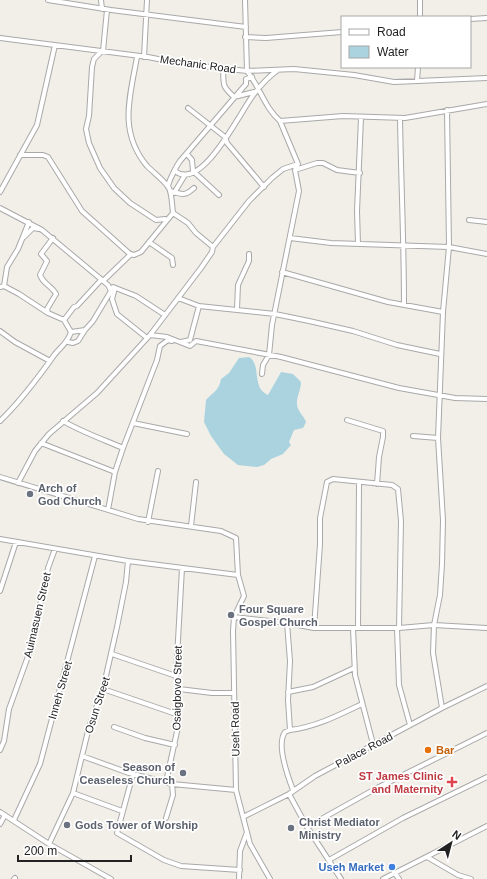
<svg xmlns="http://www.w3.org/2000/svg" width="487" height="879" viewBox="0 0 487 879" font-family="Arial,sans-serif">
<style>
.water{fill:#aad3df}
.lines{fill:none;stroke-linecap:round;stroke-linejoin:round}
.minor-casing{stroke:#a9a9a9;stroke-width:6}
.minor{stroke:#fff;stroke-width:4}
.worship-dot{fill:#6b7280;stroke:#fff;stroke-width:1.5}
.food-dot{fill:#e8710a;stroke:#fff;stroke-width:1.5}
.health-dot{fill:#e0444e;stroke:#fff;stroke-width:1.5}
.shop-dot{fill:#3f7fe0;stroke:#fff;stroke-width:1.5}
.labels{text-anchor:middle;stroke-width:3.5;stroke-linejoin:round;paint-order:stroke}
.street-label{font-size:11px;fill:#222;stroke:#fff}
.worship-label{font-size:11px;font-weight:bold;fill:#5b616d;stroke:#fff;text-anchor:start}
.food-label{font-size:11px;font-weight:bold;fill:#c56008;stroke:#fff;text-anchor:start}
.health-label{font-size:11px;font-weight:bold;fill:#be3a42;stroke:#fff;text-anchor:end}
.shop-label{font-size:11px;font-weight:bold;fill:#366cbe;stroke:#fff;text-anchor:end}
</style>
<rect width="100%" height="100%" fill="#f2efe9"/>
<!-- water -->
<path class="water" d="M249,357C262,365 251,388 268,395L281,372L293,374L301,382C301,390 296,398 297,405C298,412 304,416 306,422L303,428L294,430L289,442L291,445L283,454L271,459L264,465L257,467L238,465L224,454L211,436L204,422L206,400C213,392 219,391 221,379L229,373L239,358Z"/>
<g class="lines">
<!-- minor casing -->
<g class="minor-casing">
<path id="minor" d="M48,0L111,10L246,27
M101,0L102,9
M245,0L247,71L294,69L354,75L394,82L487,78
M420,17V0
M470,19L487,18
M245,37L266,38L342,32
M0,38L148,57L183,64L247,71C260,87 264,107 280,121L343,116L405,118L487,104
M102,51L94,59L92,67L89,116L86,129L89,143L100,168L114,188L130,203L156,220L165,219
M103,51L107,10
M137,57C130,97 118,131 147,166C154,173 164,180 169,188C172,195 172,205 173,213
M144,57L147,0
M223,68C224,85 221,85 234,97L254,92
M417,81L418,67
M188,108L225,137L227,143L264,187
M400,118C401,180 404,243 404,305
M187,154L192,160L193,171L219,195
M20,155H43L48,157L82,211L130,254L134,255L141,252L173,213L188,223L196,233L213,247
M295,170L317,163H323L337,170L360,173
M175,171C202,193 241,110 254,94C261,85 269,76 278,70
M168,187C168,182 177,165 180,161L246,84V79L252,77
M170,191C182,194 184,197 194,188
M0,192L37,125L55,45
M174,193L185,175
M0,208L42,230L108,285L111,291L93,321L85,330L71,332C68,342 62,346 55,354C38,378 21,401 0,421
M469,220L487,222
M24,237L33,228L39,229
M290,238L331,243L449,247L487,254
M149,242L172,258L173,265
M358,244L357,211L361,118
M282,272L388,302L443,312
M103,281L131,254
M4,286L7,267L18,249L29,222
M0,287L4,286L19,294L48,313L64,320L71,332
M113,287L136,296L165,315
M115,288L112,299L117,314L147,338
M178,298L199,306L275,314L309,321L353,331L397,345L440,354
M237,309L238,285L249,261V254
M48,313L47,309L56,294C52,286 43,284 40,275L47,261L41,254L53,238
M64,320L74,307L77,306L101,280
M0,331L15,342L50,361
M150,335L167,337L190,346L196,341L281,357L399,388L455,398L487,399
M68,342L73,343L78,341L85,330
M181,342L190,340L199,306
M262,374L263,365L269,355L272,325L299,191L295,170L298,164L280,121
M347,420L383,431V437L379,457L377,484
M63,421C82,432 102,439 123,448
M133,423L187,434
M413,436L438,438
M41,443L115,472
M0,477L138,519L221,531L236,538L238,575L244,596L234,617L233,631L236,790L250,844L270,879
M18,483L35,451L49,434L97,393L150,335L201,268L212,252L213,247L249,201L272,178L283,169L298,164
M108,510L115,472L123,448L157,360L160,346L168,340L172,341
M148,522L158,471
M191,526L196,482
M0,539L128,561L238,575
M0,591L16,542
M234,617L287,623L290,661L288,700L290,730C316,727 339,715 362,704
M287,623L314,628H399L434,625L487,628
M314,628L320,544V518L327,482L333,479L392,485L398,489L401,521L399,628
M353,628L355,675L373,744
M358,628L359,483
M397,628L399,685L410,725
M112,654L176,676
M103,689L179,715
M179,689L212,693H234
M288,692L313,687L354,668
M442,708L433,653L434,625L440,595L442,564L443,520L438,438L443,312L449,247L447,110
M114,727L145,738L175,745
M290,730L285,732C276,744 288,777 293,790
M0,750L4,741L9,709L31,648L48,568L55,549
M82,756L129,773L172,784L236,790
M133,774L117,833L164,860L181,866L240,870
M166,782L178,727L179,689L176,676L182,568
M73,793L122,811
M289,794L307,827L341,879
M0,812L49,844L111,879
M166,818L173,795L172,784
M14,820L40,764L95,556
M244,820L243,817L289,794L315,776L442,708L487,686
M0,824L5,815
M307,827L375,789L487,733
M49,844L73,793L89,727L103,689L117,627L126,582L128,561
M427,857L458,875L471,879
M329,860L403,818L487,777
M394,872L399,879
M14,879L15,878
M239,879L240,851L247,832
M383,879L487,826"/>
</g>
<!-- minor -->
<use href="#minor" class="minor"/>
</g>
<!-- markers -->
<g class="worship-dot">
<circle cx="30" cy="494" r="4"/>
<circle cx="231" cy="615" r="4"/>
<circle cx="183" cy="773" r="4"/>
<circle cx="67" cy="825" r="4"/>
<circle cx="291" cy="828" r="4"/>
</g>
<circle class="food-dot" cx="428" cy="750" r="4"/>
<path class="health-dot" d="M450 776h4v4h4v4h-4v4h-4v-4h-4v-4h4z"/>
<circle class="shop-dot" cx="392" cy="867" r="4"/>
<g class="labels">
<!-- street labels -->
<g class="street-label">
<text transform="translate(198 64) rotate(8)" y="4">Mechanic Road</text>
<text transform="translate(37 615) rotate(-77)" y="4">Auimasuen Street</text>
<text transform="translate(177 688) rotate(-89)" y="4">Osaigbovo Street</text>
<text transform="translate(60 690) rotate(-74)" y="4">Inneh Street</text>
<text transform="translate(97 705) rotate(-72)" y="4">Osun Street</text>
<text transform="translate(235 729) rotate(-91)" y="4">Useh Road</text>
<text transform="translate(364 750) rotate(-28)" y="4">Palace Road</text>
</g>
<!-- worship labels -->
<g class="worship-label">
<text x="38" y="492">Arch of<tspan x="38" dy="13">God Church</tspan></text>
<text x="239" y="613">Four Square<tspan x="239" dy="13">Gospel Church</tspan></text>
<text x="175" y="771" text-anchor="end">Season of<tspan x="175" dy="13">Ceaseless Church</tspan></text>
<text x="299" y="826">Christ Mediator<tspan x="299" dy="13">Ministry</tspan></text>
<text x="75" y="829">Gods Tower of Worship</text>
</g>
<!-- food labels -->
<g class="food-label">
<text x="436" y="754">Bar</text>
</g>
<!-- health labels -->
<g class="health-label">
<text x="443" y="780">ST James Clinic<tspan x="443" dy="13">and Maternity</tspan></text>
</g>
<!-- shop labels -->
<g class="shop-label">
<text x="384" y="871">Useh Market</text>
</g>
</g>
<!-- legend -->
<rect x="341" y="16" width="130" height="52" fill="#ffffff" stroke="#a7a7a7"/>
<rect x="349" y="29" width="20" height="6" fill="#ffffff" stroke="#a7a7a7"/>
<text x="377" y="36" font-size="12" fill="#222222">Road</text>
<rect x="349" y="46" width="20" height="12" fill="#aad3df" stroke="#a7a7a7"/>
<text x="377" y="56" font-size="12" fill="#222222">Water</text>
<!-- north arrow -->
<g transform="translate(451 843) rotate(36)" stroke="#ffffff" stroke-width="3" paint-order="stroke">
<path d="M0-3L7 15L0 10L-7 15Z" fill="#222222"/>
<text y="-6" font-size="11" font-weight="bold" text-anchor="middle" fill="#222222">N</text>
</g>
<!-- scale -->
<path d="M18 855v6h113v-6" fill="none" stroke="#222222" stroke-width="2"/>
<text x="24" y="855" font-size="12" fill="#222222" stroke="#ffffff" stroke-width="3" paint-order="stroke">200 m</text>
</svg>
